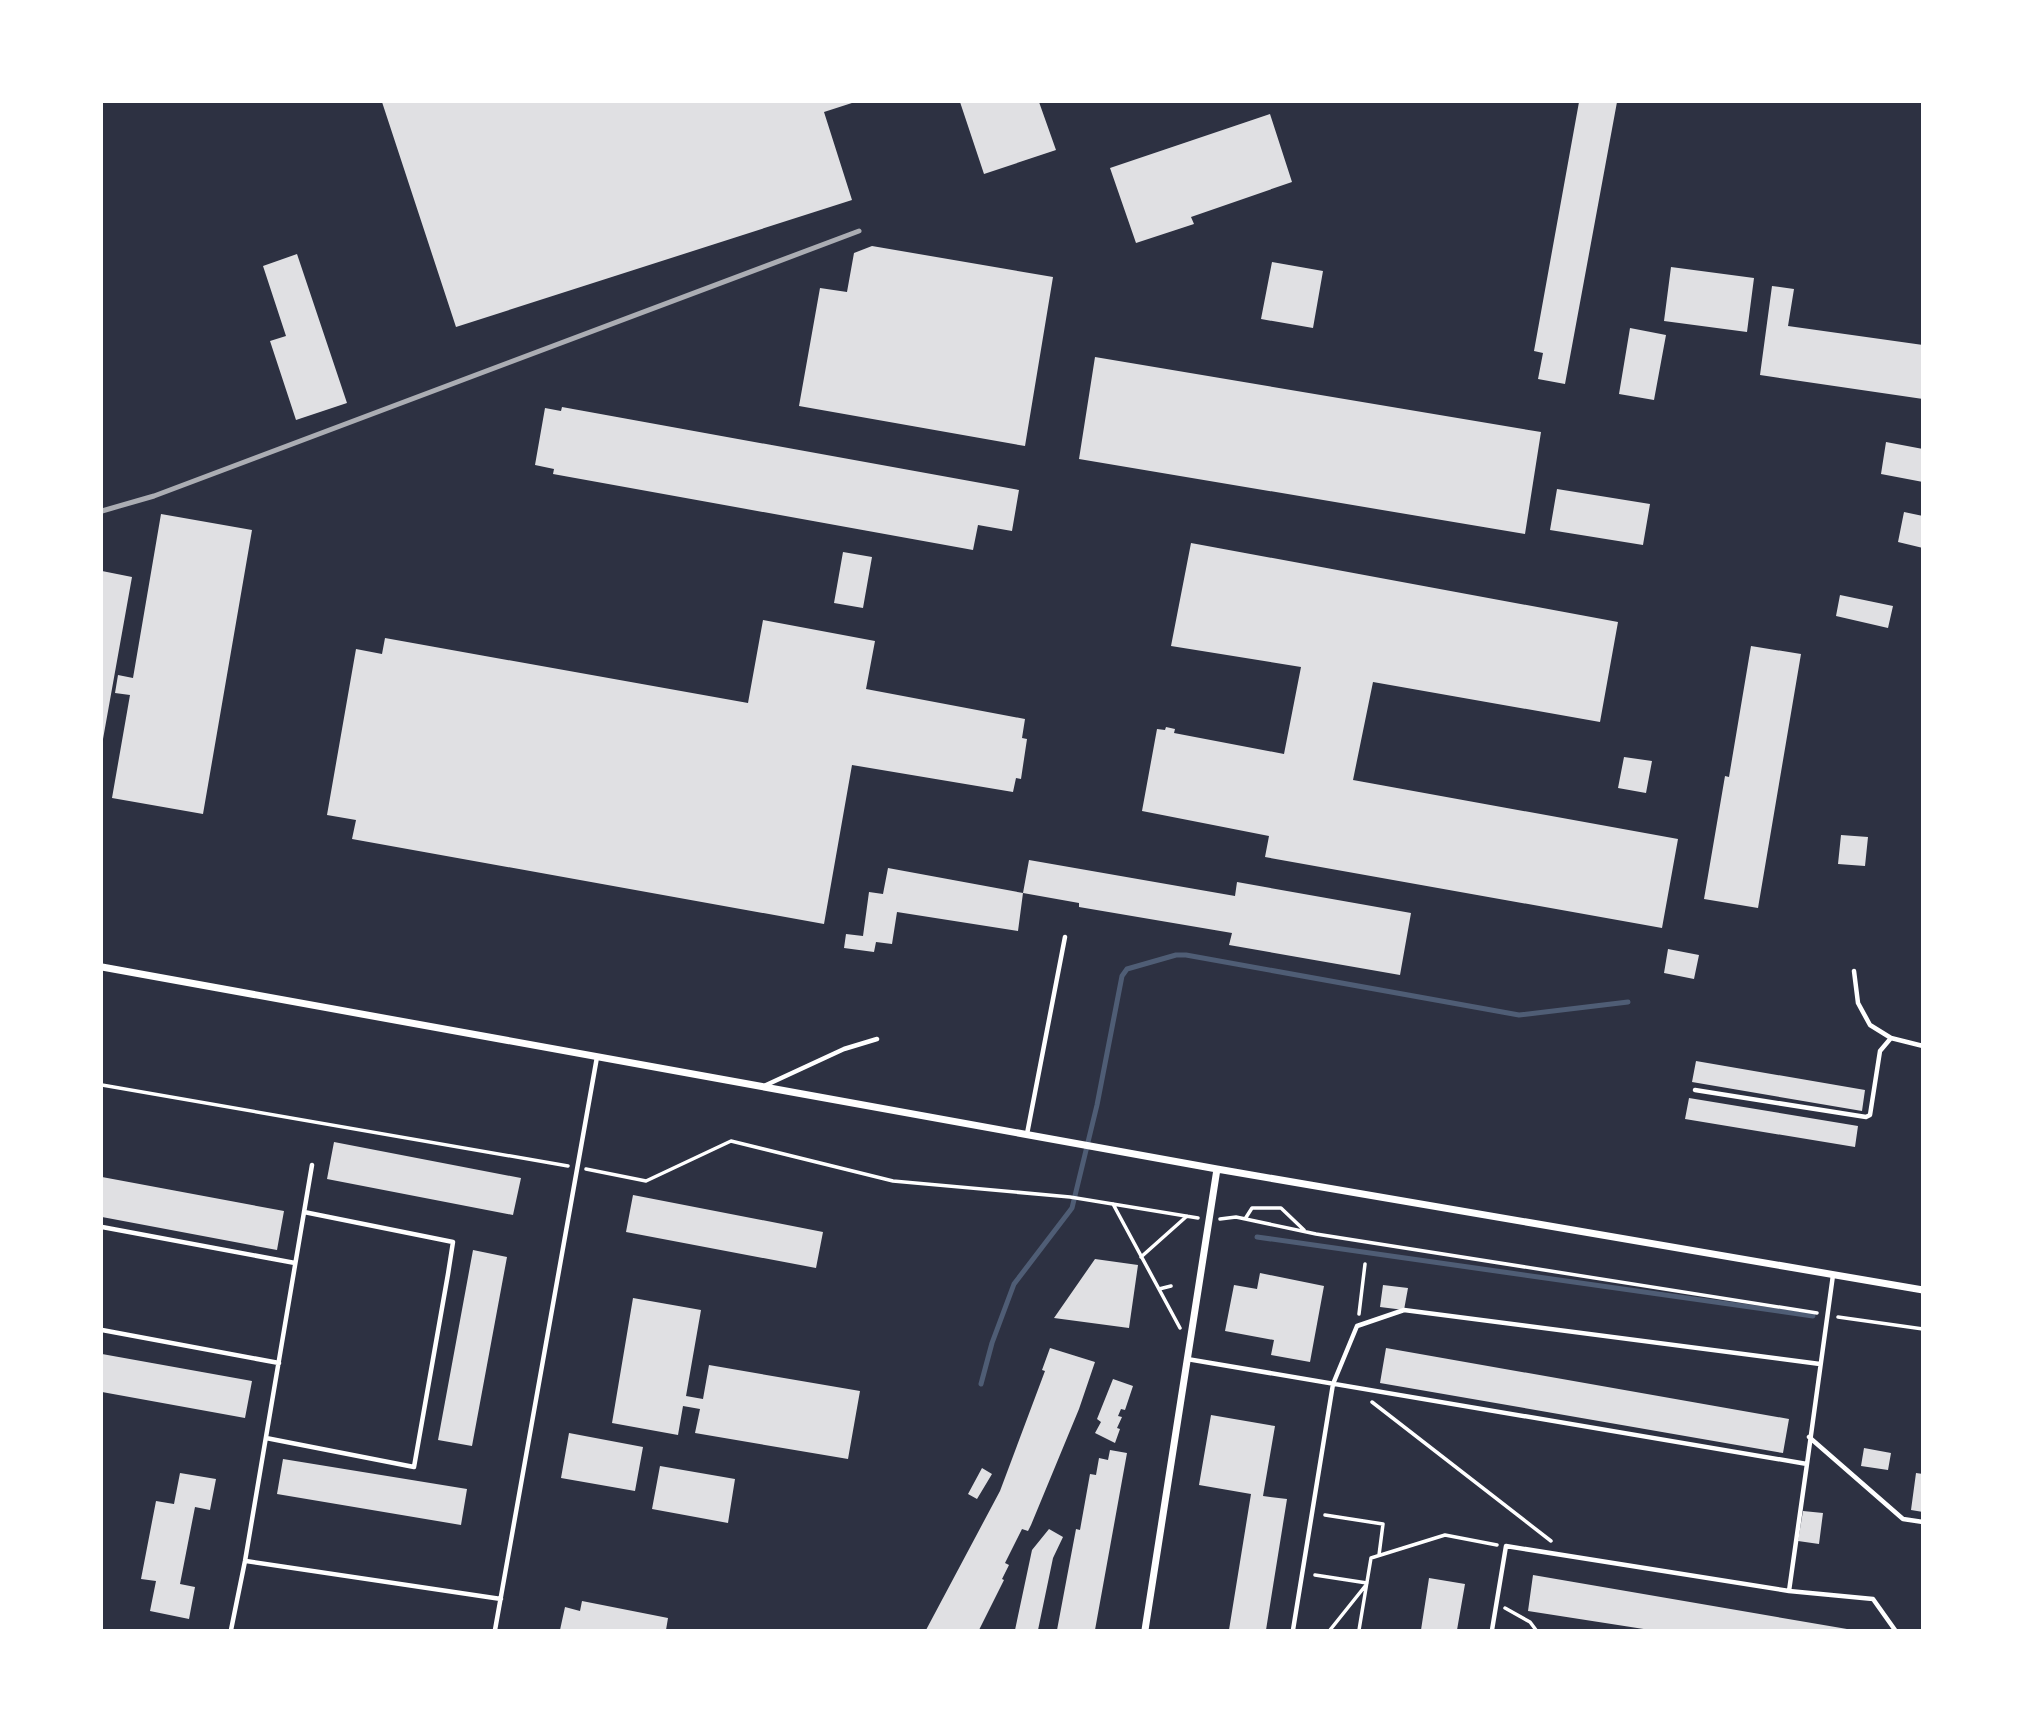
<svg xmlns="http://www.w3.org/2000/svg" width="2024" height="1732" viewBox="0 0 2024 1732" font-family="Lato,sans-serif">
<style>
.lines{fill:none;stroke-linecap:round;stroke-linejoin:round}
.stream{stroke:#4f5d75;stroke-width:5}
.building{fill:#e0e0e3}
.path{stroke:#fff;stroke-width:3.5}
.service{stroke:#fff;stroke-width:4.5}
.minor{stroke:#fff;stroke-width:7}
.rail{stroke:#abadb3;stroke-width:5}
</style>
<rect width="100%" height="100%" fill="#2d3142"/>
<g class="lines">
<!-- stream -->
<path class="stream" d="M1257,1237L1813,1316
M981,1384L992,1343L1014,1284L1072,1208L1097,1105L1122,976L1127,969L1176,955H1186L1519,1015L1628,1002"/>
</g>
<!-- building -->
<path class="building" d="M382,102H855L824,112L852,200L456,327Z
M960,102H1039L1056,150L984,174Z
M1579,102H1617L1565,384L1538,379L1543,353L1534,351Z
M1270,114L1292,182L1191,217L1194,224L1136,243L1110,168Z
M872,246L1053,277L1025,446L799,406L820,288L847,292L854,253Z
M297,254L347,403L296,420L270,341L286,336L263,266Z
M1272,262L1323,271L1313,328L1261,319Z
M1671,267L1754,278L1747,332L1664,321Z
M1772,286L1794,289L1788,326L1923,345V399L1760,375Z
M1630,328L1666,335L1654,400L1619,394Z
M1095,357L1541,432L1525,534L1079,459Z
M562,407L1019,490L1012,531L978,525L973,550L553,474L554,469L535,465L545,408L561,411Z
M1886,442L1923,449V482L1881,474Z
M1557,489L1650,504L1643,545L1550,530Z
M1904,512L1923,516V548L1898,542Z
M161,514L252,530L203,814L112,798L130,695L115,693L118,675L133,678Z
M1191,543L1618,622L1600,722L1373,682L1353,780L1678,839L1662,928L1265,857L1269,836L1142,811L1157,729L1165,730L1166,727L1175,729L1174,733L1284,754L1301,667L1171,646Z
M843,552L872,557L863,608L834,603Z
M102,571L132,577L103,739H102Z
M1840,595L1893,606L1888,628L1836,616Z
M763,620L875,641L866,689L1025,719L1022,738L1027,739L1021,779L1016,778L1013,792L852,765L824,924L352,839L356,820L327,815L356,649L382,654L385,638L748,703Z
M1751,646L1801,654L1758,908L1704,899L1725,776L1729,777Z
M1624,757L1652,761L1646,793L1618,788Z
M1841,835L1868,837L1865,866L1838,864Z
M1029,860L1235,896L1237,882L1411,913L1400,975L1229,945L1232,933L1079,907V903L1023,893Z
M888,868L1023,893L1018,931L897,912L892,944L876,942L874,952L844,948L846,934L863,936L869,892L883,894Z
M1668,949L1699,955L1694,979L1664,973Z
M1696,1061L1865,1090L1862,1111L1692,1082Z
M1689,1098L1858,1126L1855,1147L1685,1119Z
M334,1142L521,1178L513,1215L327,1179Z
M102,1177L284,1211L277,1250L102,1217Z
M633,1195L823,1232L816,1268L626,1232Z
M473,1250L507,1257L472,1446L438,1440Z
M1095,1259L1138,1265L1129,1328L1054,1318Z
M1260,1273L1324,1286L1310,1362L1271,1355L1274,1340L1225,1331L1234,1285L1257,1289Z
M1383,1285L1408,1288L1404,1310L1380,1307Z
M633,1298L701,1310L686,1396L703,1399L709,1365L860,1391L848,1459L695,1433L700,1409L683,1406L678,1435L612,1423Z
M1050,1348L1095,1362L1079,1409L1031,1525L1028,1531L1022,1529L1005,1563L1009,1565L1002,1579L1004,1580L979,1630H926L1000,1491L1045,1371L1042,1370Z
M1386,1348L1789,1419L1783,1453L1380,1383Z
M102,1354L252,1381L245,1418L102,1392Z
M1113,1379L1133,1386L1125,1410L1121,1409L1118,1416L1122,1417L1117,1428L1120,1429L1115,1443L1095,1433L1101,1422L1097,1419Z
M1211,1415L1275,1426L1263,1496L1287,1499L1266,1630H1229L1251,1494L1199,1485Z
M569,1433L643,1447L635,1491L561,1478Z
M1864,1448L1891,1453L1888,1470L1861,1466Z
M1110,1450L1127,1453L1095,1630H1057L1076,1529L1080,1530L1090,1474L1096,1475L1099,1458L1108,1460Z
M283,1459L467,1489L461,1525L277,1494Z
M660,1466L735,1479L728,1523L652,1509Z
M982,1468L992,1474L977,1499L968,1494Z
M180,1473L216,1479L210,1510L195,1507L180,1584L195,1587L189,1619L150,1611L156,1581L141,1579L156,1501L174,1504Z
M1916,1473L1923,1474V1512L1911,1510Z
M1803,1511L1823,1513L1819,1544L1798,1541Z
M1049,1529L1063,1537L1053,1558L1038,1630H1015L1032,1550Z
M1533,1575L1847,1629V1630H1650L1528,1611Z
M1429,1578L1465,1584L1457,1630H1421Z
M582,1601L668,1618L666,1630H560L565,1607L580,1611Z"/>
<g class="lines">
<!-- path -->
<path class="path" d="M102,1085L568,1166
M586,1169L646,1181L731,1141L893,1181L1070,1197L1198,1218
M1113,1204L1180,1328
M1220,1219L1236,1217L1316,1234L1817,1313
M1245,1219L1252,1208H1281L1304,1230
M1141,1257L1187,1216
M1159,1289L1171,1286
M1359,1314L1365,1264
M1838,1317L1923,1329
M1372,1402L1551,1541
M1325,1515L1383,1524L1379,1555
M1315,1575L1367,1583
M1505,1608L1530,1622L1536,1630
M1330,1630L1366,1585
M1359,1630L1371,1558L1445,1535L1497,1545"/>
<!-- service -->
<path class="service" d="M1854,971L1858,1003L1870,1025L1891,1038
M764,1086L844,1049L877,1039
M1695,1090L1866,1117L1870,1115L1880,1051L1891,1038L1923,1046
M1027,1134L1065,937
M102,1227L295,1263
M102,1330L279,1363
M1187,1359L1807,1464L1833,1275
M1809,1437L1903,1519L1923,1522
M266,1438L414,1467L448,1274L453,1242L304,1212
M246,1561L501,1599
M1789,1591L1873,1599L1895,1630
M231,1630L245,1561L312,1165
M495,1630L597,1057
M1293,1630L1333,1384L1357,1326L1404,1310L1820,1364
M1492,1630L1506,1546L1789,1591L1807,1464"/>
<!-- minor -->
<path class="minor" d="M102,967L1217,1169L1923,1290
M1145,1630L1217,1169"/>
<!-- rail -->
<path class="rail" d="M102,511L154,496L859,231"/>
</g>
<!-- border -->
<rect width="2024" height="1732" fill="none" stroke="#ffffff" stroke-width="206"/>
</svg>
